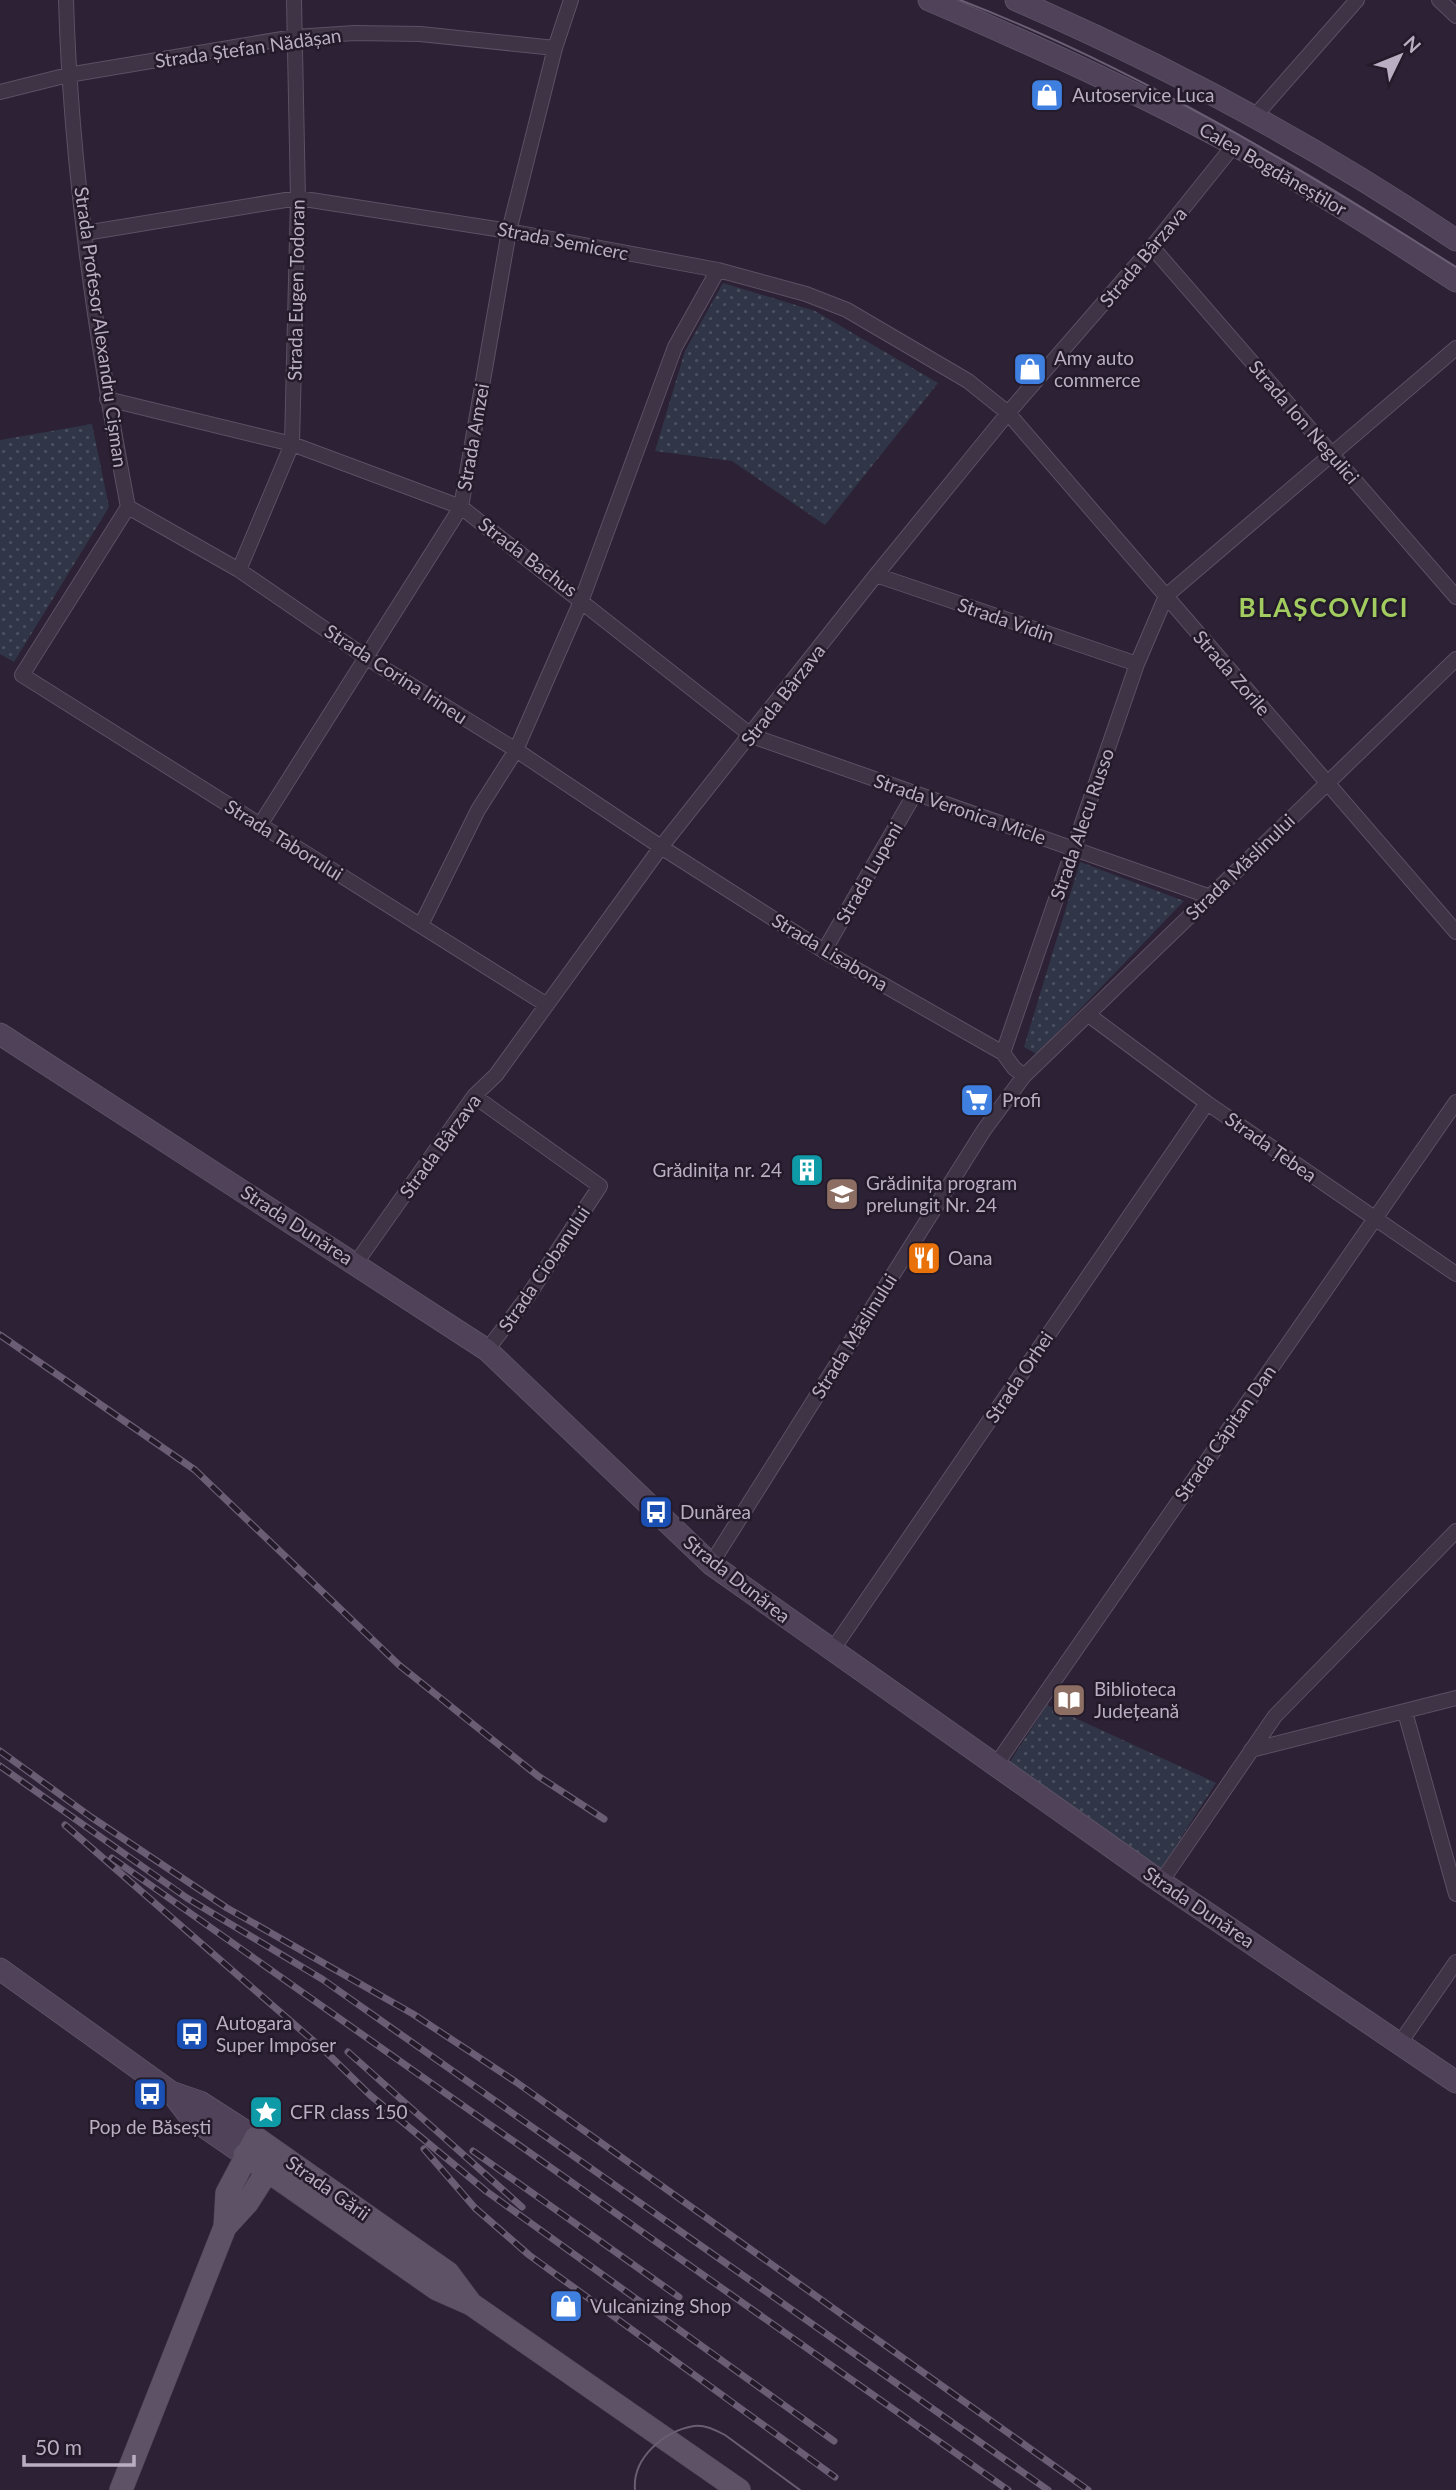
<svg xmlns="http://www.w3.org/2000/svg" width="1456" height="2490" viewBox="0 0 1456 2490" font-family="Lato,sans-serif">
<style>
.green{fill:url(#green-dots)}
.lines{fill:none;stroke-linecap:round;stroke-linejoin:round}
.street-casing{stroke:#5c5164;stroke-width:16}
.secondary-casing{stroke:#5c5164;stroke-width:23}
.primary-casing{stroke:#473d50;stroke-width:24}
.street{stroke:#3e3446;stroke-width:14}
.secondary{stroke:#4f4259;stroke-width:21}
.primary{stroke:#5d5266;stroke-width:23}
.tram{stroke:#6a5d74;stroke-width:2}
.rail-casing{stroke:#6a5d74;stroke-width:7}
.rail{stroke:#231a2a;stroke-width:4.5;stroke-dasharray:13;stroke-linecap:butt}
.labels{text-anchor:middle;stroke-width:5;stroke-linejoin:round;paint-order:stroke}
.street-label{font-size:19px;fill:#baaec3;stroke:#231a2a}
.poi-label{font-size:19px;fill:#baaec3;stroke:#231a2a;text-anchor:start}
.district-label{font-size:26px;font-weight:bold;letter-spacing:2px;fill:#a2cc60;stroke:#231a2a}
</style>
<defs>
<pattern id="green-dots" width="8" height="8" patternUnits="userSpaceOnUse" patternTransform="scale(1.75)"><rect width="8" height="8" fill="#303647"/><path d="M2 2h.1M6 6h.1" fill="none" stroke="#4c5160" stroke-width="1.8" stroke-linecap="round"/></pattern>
</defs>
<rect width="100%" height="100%" fill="#2c2135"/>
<!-- green -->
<path class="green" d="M723,283L815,311L938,383L825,525L732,461L655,451L685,351Z
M92,424L109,507L14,662L0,654V440Z
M1080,862L1184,901L1037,1054L1024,1047Z
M1047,1705L1216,1783L1161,1869L1009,1763Z"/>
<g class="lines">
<!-- street casing -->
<g class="street-casing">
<path id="street" d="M66,0C71,170 96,340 128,507L22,675L547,1005
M1439,0L1456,16
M0,92L68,75L294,37L355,33L420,34L555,48
M1255,116L1357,0
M85,233L298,198L509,231L718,270L806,294L847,310L968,381L1008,413L1456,932
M1152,247L1456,597
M107,399L292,444L461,507L752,736L1208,896
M128,507L239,570L367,658L516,750L661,847L824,951L1003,1053L1014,1068L1024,1076
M239,570L292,444L298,198L294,0
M876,575L1137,664
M260,825L461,507L509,231L555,48L571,0
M421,925L478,810L516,750L582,599L675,347L718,270
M824,951L914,795
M1090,1016L1207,1103L1456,1274
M1003,1053L1137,664L1166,596L1456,348
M474,1096L600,1186L528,1296L487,1350
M356,1263L474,1096L496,1075L661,847L876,575L1008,413L1152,247L1234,145
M711,1564L984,1130L1024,1076L1456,659
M831,1652L1207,1103
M1405,1712L1456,1894
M1251,1750L1456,1698
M995,1766L1456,1102
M1161,1882L1275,1716L1456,1531
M1400,2043L1456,1962"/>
</g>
<!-- secondary casing -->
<g class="secondary-casing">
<path id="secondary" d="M929,0C1045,50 1160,102 1270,165C1334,201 1395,241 1456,281
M1016,0C1170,67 1317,146 1456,240
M0,1034L487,1350L711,1564L1161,1882L1456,2082
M0,1969L171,2092L200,2102L256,2138
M171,2092L190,2117L245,2155"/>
</g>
<!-- primary casing -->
<g class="primary-casing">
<path id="primary" d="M245,2155L437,2289L471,2304L739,2490
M225,2227L247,2203L275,2159
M121,2490L225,2227L227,2193L256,2138L448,2273L471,2304"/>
</g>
<!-- street -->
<use href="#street" class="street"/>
<!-- secondary -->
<use href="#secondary" class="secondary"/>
<!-- primary -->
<use href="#primary" class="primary"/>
<!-- tram -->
<path class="tram" d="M960,0C1136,68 1297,166 1456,267
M635,2490C632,2458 664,2431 694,2426C704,2424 716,2430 725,2435L800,2490"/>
<!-- rail casing -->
<g class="rail-casing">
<path id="rail" d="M0,1335L195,1470L399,1665L538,1776L604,1819
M0,1751L91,1817L227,1908L413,2014L516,2082L1088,2490
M0,1766L187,1898L322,1979L1048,2490
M65,1825L325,2051L370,2095L486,2191L834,2441
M112,1858L1008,2490
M348,2052L522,2207
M424,2149L475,2208L529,2255L835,2477
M473,2151L679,2297"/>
</g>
<!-- rail -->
<use href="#rail" class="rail"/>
</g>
<!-- icons -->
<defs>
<g id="shop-square" transform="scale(1.75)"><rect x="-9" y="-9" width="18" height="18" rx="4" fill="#3f7fe0" stroke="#231a2a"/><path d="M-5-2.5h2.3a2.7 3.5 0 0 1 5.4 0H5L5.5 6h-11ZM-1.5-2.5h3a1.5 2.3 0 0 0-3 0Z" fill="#fff"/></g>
<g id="supermarket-square" transform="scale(1.75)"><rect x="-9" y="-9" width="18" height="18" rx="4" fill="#3f7fe0" stroke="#231a2a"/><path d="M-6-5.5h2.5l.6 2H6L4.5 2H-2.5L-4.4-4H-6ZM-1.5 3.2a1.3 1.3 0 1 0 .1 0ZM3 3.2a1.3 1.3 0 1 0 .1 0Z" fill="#fff"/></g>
<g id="building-square" transform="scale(1.75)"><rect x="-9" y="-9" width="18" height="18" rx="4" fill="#0f9aa8" stroke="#231a2a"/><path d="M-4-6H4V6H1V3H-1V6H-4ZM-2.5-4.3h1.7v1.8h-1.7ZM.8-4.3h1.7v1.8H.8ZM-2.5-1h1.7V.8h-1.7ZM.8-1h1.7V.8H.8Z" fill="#fff"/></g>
<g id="school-square" transform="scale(1.75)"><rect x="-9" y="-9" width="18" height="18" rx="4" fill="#8d6e63" stroke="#231a2a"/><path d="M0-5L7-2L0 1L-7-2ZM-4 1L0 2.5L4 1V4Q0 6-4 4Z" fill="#fff"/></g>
<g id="restaurant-square" transform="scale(1.75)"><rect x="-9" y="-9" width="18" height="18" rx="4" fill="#e8710a" stroke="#231a2a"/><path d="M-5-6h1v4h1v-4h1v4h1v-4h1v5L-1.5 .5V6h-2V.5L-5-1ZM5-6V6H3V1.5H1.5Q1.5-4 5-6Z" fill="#fff"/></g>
<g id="bus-square" transform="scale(1.75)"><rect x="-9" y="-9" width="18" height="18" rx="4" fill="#1a4fb4" stroke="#231a2a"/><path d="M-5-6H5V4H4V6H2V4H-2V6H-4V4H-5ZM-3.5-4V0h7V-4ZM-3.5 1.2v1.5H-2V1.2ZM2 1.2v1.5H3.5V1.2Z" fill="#fff"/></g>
<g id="library-square" transform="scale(1.75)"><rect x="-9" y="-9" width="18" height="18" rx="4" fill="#8d6e63" stroke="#231a2a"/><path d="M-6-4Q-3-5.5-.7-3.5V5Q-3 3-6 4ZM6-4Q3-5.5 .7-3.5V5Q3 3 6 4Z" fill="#fff"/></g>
<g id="sight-square" transform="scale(1.75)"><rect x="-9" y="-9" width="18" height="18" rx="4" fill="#0f9aa8" stroke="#231a2a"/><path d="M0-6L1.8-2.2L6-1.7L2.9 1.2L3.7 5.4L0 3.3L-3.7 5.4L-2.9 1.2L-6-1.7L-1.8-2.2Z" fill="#fff"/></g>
</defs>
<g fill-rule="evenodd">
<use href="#shop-square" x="1047" y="95"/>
<use href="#shop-square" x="1030" y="369"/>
<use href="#supermarket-square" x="977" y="1100"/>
<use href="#building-square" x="807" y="1170"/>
<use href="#school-square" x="842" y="1194"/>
<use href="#restaurant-square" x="924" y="1258"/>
<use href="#bus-square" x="656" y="1512"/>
<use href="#library-square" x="1069" y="1700"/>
<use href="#bus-square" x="192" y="2034"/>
<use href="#bus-square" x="150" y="2094"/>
<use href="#sight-square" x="266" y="2112"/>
<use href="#shop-square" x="566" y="2306"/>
</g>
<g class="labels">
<!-- street labels -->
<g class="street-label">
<text transform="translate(248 48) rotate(-8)" y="7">Strada Ștefan Nădășan</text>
<text transform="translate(1273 169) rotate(30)" y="7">Calea Bogdăneștilor</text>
<text transform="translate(563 241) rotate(11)" y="7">Strada Semicerc</text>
<text transform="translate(1143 257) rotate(-50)" y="7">Strada Bârzava</text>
<text transform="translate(296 290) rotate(-89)" y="7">Strada Eugen Todoran</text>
<text transform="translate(101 327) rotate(82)" y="7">Strada Profesor Alexandru Cișman</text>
<text transform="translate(1304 422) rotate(49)" y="7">Strada Ion Negulici</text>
<text transform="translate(473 437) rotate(-80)" y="7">Strada Amzei</text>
<text transform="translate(528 557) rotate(37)" y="7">Strada Bachus</text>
<text transform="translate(1006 620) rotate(19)" y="7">Strada Vidin</text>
<text transform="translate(1232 673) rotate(49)" y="7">Strada Zorile</text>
<text transform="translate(396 674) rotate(33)" y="7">Strada Corina Irineu</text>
<text transform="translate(783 695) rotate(-52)" y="7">Strada Bârzava</text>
<text transform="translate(960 809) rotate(19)" y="7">Strada Veronica Micle</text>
<text transform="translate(1082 824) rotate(-71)" y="7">Strada Alecu Russo</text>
<text transform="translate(284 840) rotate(32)" y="7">Strada Taborului</text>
<text transform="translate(1240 867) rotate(-44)" y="7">Strada Măslinului</text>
<text transform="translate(869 873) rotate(-60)" y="7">Strada Lupeni</text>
<text transform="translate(830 952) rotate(31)" y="7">Strada Lisabona</text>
<text transform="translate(440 1146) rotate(-54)" y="7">Strada Bârzava</text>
<text transform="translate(1271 1147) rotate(35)" y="7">Strada Țebea</text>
<text transform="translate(297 1225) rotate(33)" y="7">Strada Dunărea</text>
<text transform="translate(544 1269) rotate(-56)" y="7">Strada Ciobanului</text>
<text transform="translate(854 1336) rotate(-58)" y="7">Strada Măslinului</text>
<text transform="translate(1019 1377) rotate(-56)" y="7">Strada Orhei</text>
<text transform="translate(1225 1433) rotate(-55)" y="7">Strada Căpitan Dan</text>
<text transform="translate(737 1579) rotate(38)" y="7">Strada Dunărea</text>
<text transform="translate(1199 1907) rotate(34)" y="7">Strada Dunărea</text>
<text transform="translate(328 2188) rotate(35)" y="7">Strada Gării</text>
</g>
<!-- poi labels -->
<g class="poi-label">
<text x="1072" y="102">Autoservice Luca</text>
<text x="1054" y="365">Amy auto<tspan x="1054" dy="22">commerce</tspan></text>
<text x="1002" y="1107">Profi</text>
<text x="782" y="1177" text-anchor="end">Grădinița nr. 24</text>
<text x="866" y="1190">Grădinița program<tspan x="866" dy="22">prelungit Nr. 24</tspan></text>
<text x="948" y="1265">Oana</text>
<text x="680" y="1519">Dunărea</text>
<text x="1094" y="1696">Biblioteca<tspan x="1094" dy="22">Județeană</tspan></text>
<text x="216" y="2030">Autogara<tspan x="216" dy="22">Super Imposer</tspan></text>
<text x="290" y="2119">CFR class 150</text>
<text x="150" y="2134" text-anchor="middle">Pop de Băsești</text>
<text x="590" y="2313">Vulcanizing Shop</text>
</g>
<!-- district labels -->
<g class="district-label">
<text x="1324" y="617">BLAȘCOVICI</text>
</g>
</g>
<!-- north arrow -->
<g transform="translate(1400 56) rotate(47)" stroke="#231a2a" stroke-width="5" paint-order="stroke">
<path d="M0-5L12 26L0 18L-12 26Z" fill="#baaec3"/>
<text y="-10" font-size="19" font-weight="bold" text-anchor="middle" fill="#baaec3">N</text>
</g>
<!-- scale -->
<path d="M24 2455v10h110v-10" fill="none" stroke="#baaec3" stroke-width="3.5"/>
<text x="35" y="2455" font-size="21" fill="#baaec3" stroke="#231a2a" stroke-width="5" paint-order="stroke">50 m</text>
</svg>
